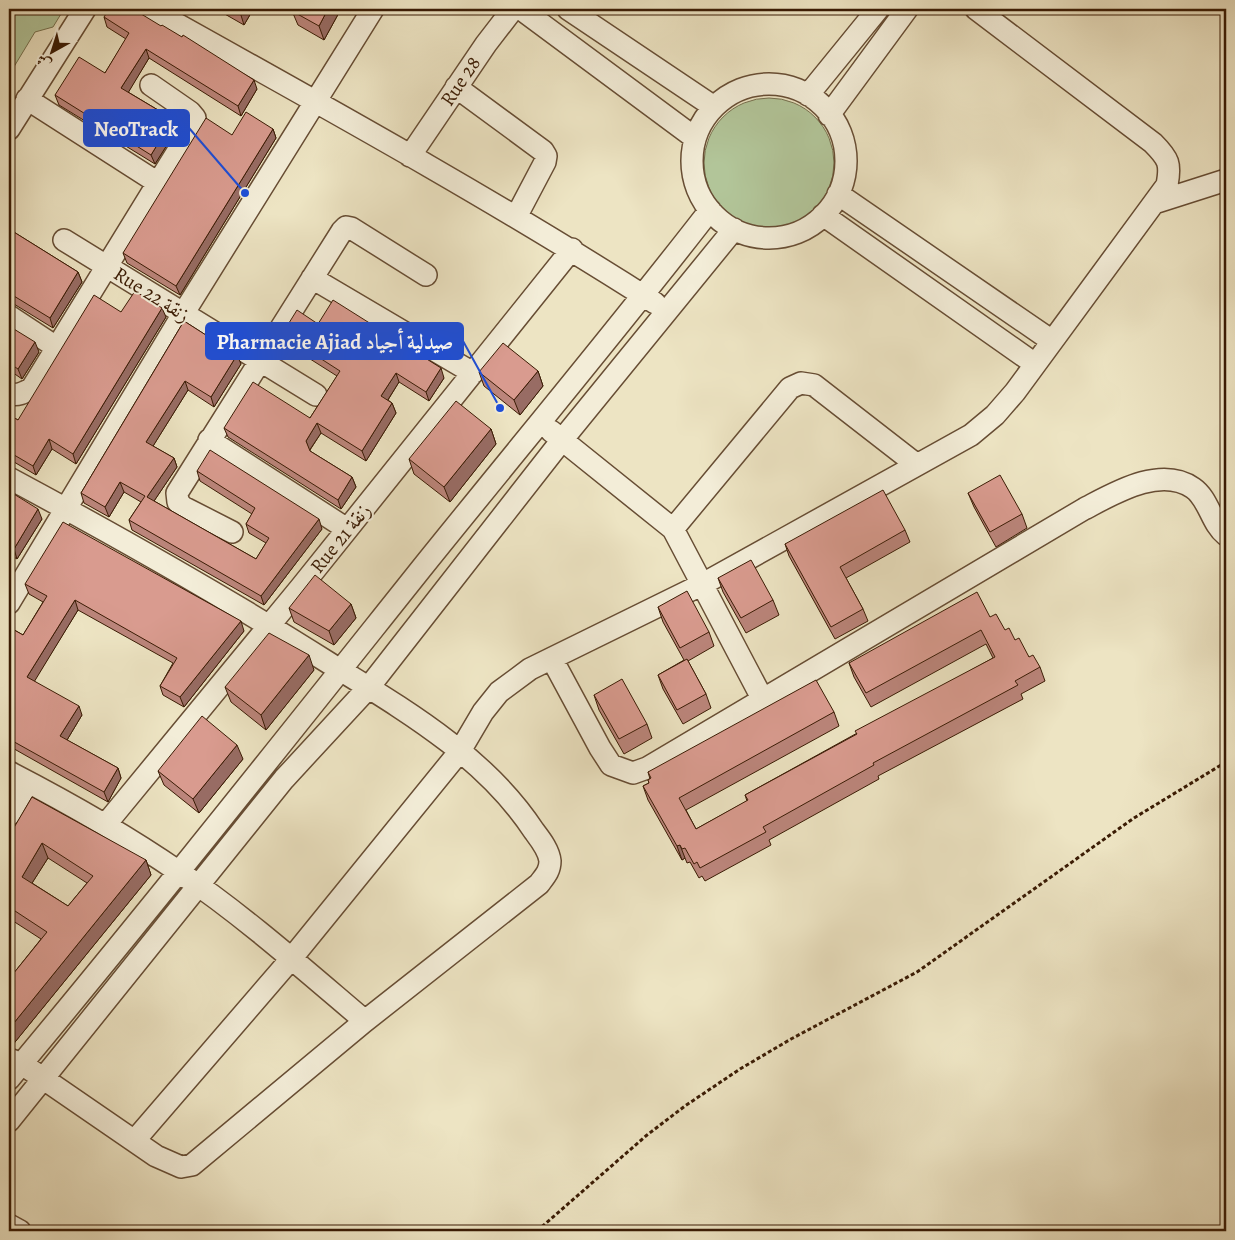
<svg xmlns="http://www.w3.org/2000/svg" width="1235" height="1240" viewBox="0 0 1235 1240" font-family="Alegreya,Amiri,serif">
<style>
.green{fill:#b2c599;stroke:#76704e}
.lines{fill:none;stroke-linecap:round;stroke-linejoin:round}
.minor-casing{stroke:#674d34;stroke-width:24}
.path{stroke:#3a1b04;stroke-width:3;stroke-dasharray:4 2.5;stroke-linecap:butt}
.minor{stroke:#f3edd8;stroke-width:21}
.wall{fill:#bb857b;stroke:#3a1b04;fill-rule:evenodd}
.shaded-wall{fill:#986c64;stroke:#3a1b04}
.building{fill:#d99b8f;stroke:#3a1b04;fill-rule:evenodd}
.labels{text-anchor:middle;stroke-width:4;stroke-linejoin:round;paint-order:stroke}
.street-label{font-size:20px;fill:#3a1b04;stroke:#f3edd8}
.leader{fill:none;stroke:#1d4ed8;stroke-width:2}
.callout-dot{fill:#1d4ed8;stroke:#f3edd8;stroke-width:2}
.callout{fill:#1d4ed8;stroke:#1d4ed8;stroke-width:2}
.callout-label{font-size:21px;text-anchor:middle;font-weight:bold;fill:#fff}
</style>
<rect width="100%" height="100%" fill="#ede4c3"/>
<filter id="stains"><feTurbulence type="fractalNoise" baseFrequency=".004" numOctaves="4"/><feColorMatrix values="0 0 0 0 .2 0 0 0 0 .09 0 0 0 0 .02 0 0 0 .5 -.17"/></filter>
<radialGradient id="worn" r=".72"><stop offset=".6" stop-color="#630" stop-opacity="0"/><stop offset="1" stop-color="#630" stop-opacity=".3"/></radialGradient>
<!-- green -->
<path class="green" d="M9,9H64L53,27L35,32L9,75Z
M704 163a65 65 0 1 1 130 0a65 65 0 1 1-130 0Z"/>
<g class="lines">
<!-- minor casing -->
<g class="minor-casing">
<path id="minor" d="M150,9C320,104 491,198 655,303
M521,9L695,138
M568,9L714,107
M692 161a77 77 0 1 1 154 0a77 77 0 1 1-154 0Z
M151,85L190,112L195,118L194,125L158,183
M456,87L543,151L546,156L545,162L516,217
M808,95L878,9
M829,115L907,9
M9,129L85,9
M410,156L486,44L513,9
M838,194L1052,341
M1154,203L1226,180
M823,215L1035,364
M64,240L316,395
M312,278L473,373
M9,316L56,347
M9,393C17,397 25,392 32,388L158,183L27,99
M551,431L673,529L763,700
M209,440L347,529
M9,478C117,536 225,597 329,663C403,709 485,756 534,831C540,839 549,850 550,861C550,871 545,876 539,884L365,1021L192,1165L181,1167L156,1156L44,1079L22,1064L9,1059
M673,529L790,388L801,383L814,385L917,465
M232,532L183,507L178,502L177,493L342,231L346,227L351,228L426,275
M9,603L183,314L373,9
M552,659L600,748L611,765L633,773L647,768L1084,509C1113,494 1160,465 1193,488C1209,499 1211,523 1226,535
M9,772C67,802 124,834 179,872C243,915 306,971 365,1021
M9,815L28,782
M106,824L301,587L572,249
M9,1079C150,910 287,737 425,564C520,446 617,330 710,210
M9,1121L284,779L369,687L562,440L734,229
M135,1140L291,959L460,751L483,712L499,692L530,669L701,585L971,435L995,415L1015,392L1167,185C1171,164 1169,159 1153,143L976,9
M9,1225L20,1231"/>
</g>
<!-- path -->
<path class="path" d="M537,1231L647,1135L685,1106L740,1069L791,1039L917,972L1134,818L1226,762"/>
<!-- minor -->
<use href="#minor" class="minor"/>
</g>
<!-- wall -->
<path class="wall" d="M216,9H249L251,13L244,25Z
M294,9H341L324,40L298,25L292,11Z
M104,17L257,89L241,116L149,58L128,92L173,119L177,129L155,164L59,105L55,95L105,73L126,39L107,27Z
M273,129L276,138L180,295L127,263L123,253L232,135Z
M9,229L78,272L82,282L53,328L9,301Z
M121,312L166,317L76,464L52,449L36,475L9,459V415L18,420Z
M184,321L237,355L241,364L214,407L188,390L153,446L174,458L177,467L154,501L256,559L266,543L249,533L246,524L252,514L200,481L197,471L322,529L264,605L132,530L129,520L141,502L124,492L109,517L84,503L81,493Z
M318,324L444,378L429,401L399,382L388,400L392,403L396,413L366,461L321,433L310,450V451L352,477L356,487L341,509L228,437L224,428L310,418L337,376L288,345L284,335Z
M9,326L39,352L22,379L9,370Z
M538,371L543,386L520,415L484,386L479,372Z
M491,429L496,444L450,502L414,474L409,459Z
M9,491L42,519L17,559L9,554Z
M968,493L1022,514L1027,528L996,547L974,507Z
M905,530L910,542L846,578L863,609L868,621L835,639L789,556L785,544Z
M718,578L773,600L779,615L746,633L723,592Z
M25,584L244,631L184,707L163,695L160,686L173,663L78,610L34,681L82,715L67,740L118,768L121,778L108,802L9,746V627L23,635L43,602L29,594Z
M351,604L356,618L334,645L294,622L289,608Z
M658,607L709,632L714,646L688,661L706,694L711,708L683,724L663,689L658,675L684,660L663,622Z
M990,617L1015,640L1029,657L1040,667L1045,681L1021,694L1023,699L878,776L879,779L769,840L771,845L705,881L702,876L699,878L690,862L687,863L685,858L682,860L648,800L643,786L649,783L648,780L650,779L648,772L834,712L839,726L686,810L696,829L747,801L745,795L993,658L986,644L871,707L854,677L849,663Z
M314,670L266,730L231,702L225,687Z
M594,695L647,724L652,738L624,754L599,710Z
M243,759L199,813L164,785L158,771Z
M9,836L146,860L151,875L11,1047L9,1046V979L41,939L10,919L9,921ZM48,858L87,883L68,906L32,883Z"/>
<!-- shaded-wall -->
<path class="shaded-wall" d="M241,9H249L251,13L244,25L240,12Z
M328,9H341L324,40L319,26Z
M146,49L149,58L125,98L121,88Z
M254,80L257,89L241,116L238,106Z
M173,119L177,129L155,164L151,155Z
M273,129L276,138L180,295L176,286Z
M78,272L82,282L53,328L50,318Z
M162,308L166,317L76,464L73,454Z
M35,342L39,352L22,379L18,369Z
M237,355L241,364L214,407L211,397Z
M441,368L444,378L429,401L426,392Z
M538,371L543,386L520,415L514,400Z
M396,373L399,382L384,406L381,396Z
M185,381L188,390L150,451L146,442Z
M392,403L396,413L366,461L362,451Z
M317,423L321,433L309,451L306,441Z
M491,429L496,444L450,502L444,487Z
M49,439L52,449L36,475L33,466Z
M174,458L177,467L150,507L147,497Z
M352,477L356,487L341,509L338,500Z
M120,482L124,492L109,517L105,507Z
M38,509L42,519L17,559L14,549Z
M319,519L322,529L264,605L261,596Z
M75,600L78,610L31,687L27,677Z
M351,604L356,618L334,645L329,631Z
M241,621L244,631L184,707L180,697Z
M309,655L314,670L266,730L261,715Z
M79,706L82,715L64,745L60,736Z
M237,745L243,759L199,813L193,799Z
M118,768L121,778L108,802L104,792Z
M42,843L48,858L27,891L22,877Z
M680,845L685,858L682,860L677,846Z
M146,860L151,875L11,1047L9,1040V1029Z"/>
<!-- building -->
<path class="building" d="M109,9H133L161,26L162,25L182,37L183,35L254,80L238,106L146,49L121,88L173,119L151,155L55,95L79,57L105,73L129,33L104,17Z
M234,9H241L240,12Z
M294,9H328L319,26L292,11Z
M246,112L273,129L176,286L123,253L206,118L232,135Z
M9,229L78,272L50,318L9,293Z
M135,291L162,308L73,454L49,439L33,466L9,452V415L18,420L94,295L121,312Z
M333,300L441,368L426,392L396,373L381,396L392,403L362,451L317,423L306,441L310,451L352,477L338,500L224,428L253,382L310,418L340,371L284,335V331L297,310L318,324Z
M184,321L237,355L211,397L185,381L146,442L174,458L147,497L256,559L269,538L246,524L255,508L197,471L210,450L319,519L261,596L129,520L145,496L120,482L105,507L81,493Z
M9,326L35,342L18,369L9,363Z
M503,343L538,371L514,400L479,372Z
M456,401L491,429L444,487L409,459Z
M1000,475L1022,514L990,532L968,493Z
M883,490L905,530L840,567L863,609L831,627L785,544Z
M9,491L38,509L14,549L9,546Z
M63,522L241,621L180,697L160,686L177,658L75,600L27,677L79,706L60,736L118,768L104,792L9,739V627L23,635L47,596L25,584Z
M751,560L773,600L741,618L718,578Z
M315,575L351,604L329,631L289,608Z
M687,591L709,632L680,648L658,607Z
M977,592L990,617L996,614L1005,630L1009,628L1015,640L1019,638L1029,657L1033,655L1040,667L1015,681L1018,685L873,763L874,765L763,827L766,832L700,868L697,862L694,864L685,848L682,849L680,845L677,846L643,786L649,783L648,780L651,778L648,772L816,680L834,712L679,798L696,829L748,800L745,795L857,734L855,731L995,657L981,630L866,693L849,663Z
M269,633L309,655L261,715L225,687Z
M687,659L706,694L677,710L658,675Z
M622,679L647,724L619,739L594,695Z
M202,716L237,745L193,799L158,771Z
M32,797L146,860L9,1029V979L47,932L9,907V836ZM42,843L93,876L68,906L22,877Z"/>
<g class="labels">
<!-- street labels -->
<g class="street-label">
<text transform="translate(460 81) rotate(-56)" y="7">Rue 28</text>
<text transform="translate(152 294) rotate(32)" y="7">Rue 22 زنقة</text>
<text transform="translate(340 538) rotate(-51)" y="7">Rue 21 زنقة</text>
</g>
</g>
<!-- callouts -->
<path class="leader" d="M245 193L189 128M500 408L463 341"/>
<g class="callout-dot">
<circle cx="245" cy="193" r="5"/>
<circle cx="500" cy="408" r="5"/>
</g>
<g class="callout">
<rect x="84" y="110" width="105" height="36" rx="5"/>
<rect x="206" y="323" width="257" height="36" rx="5"/>
</g>
<g class="callout-label">
<text x="136" y="136">NeoTrack</text>
<text x="335" y="349">Pharmacie Ajiad صيدلية أجياد</text>
</g>
<!-- margin -->
<rect width="1235" height="1240" fill="none" stroke="#ede4c3" stroke-width="30"/>
<rect x="10" y="10" width="1215" height="1220" fill="none" stroke="#3a1b04" stroke-width="2.5"/>
<rect x="15" y="15" width="1205" height="1210" fill="none" stroke="#3a1b04"/>
<!-- north arrow -->
<g transform="translate(52 52) rotate(219)" stroke="#f3edd8" stroke-width="4" paint-order="stroke">
<path d="M0-4L9 19L0 12L-9 19Z" fill="#3a1b04"/>
<text y="-8" font-size="14" font-weight="bold" text-anchor="middle" fill="#3a1b04">ش</text>
</g>
<rect width="100%" height="100%" filter="url(#stains)"/>
<rect width="100%" height="100%" fill="url(#worn)"/>
</svg>
